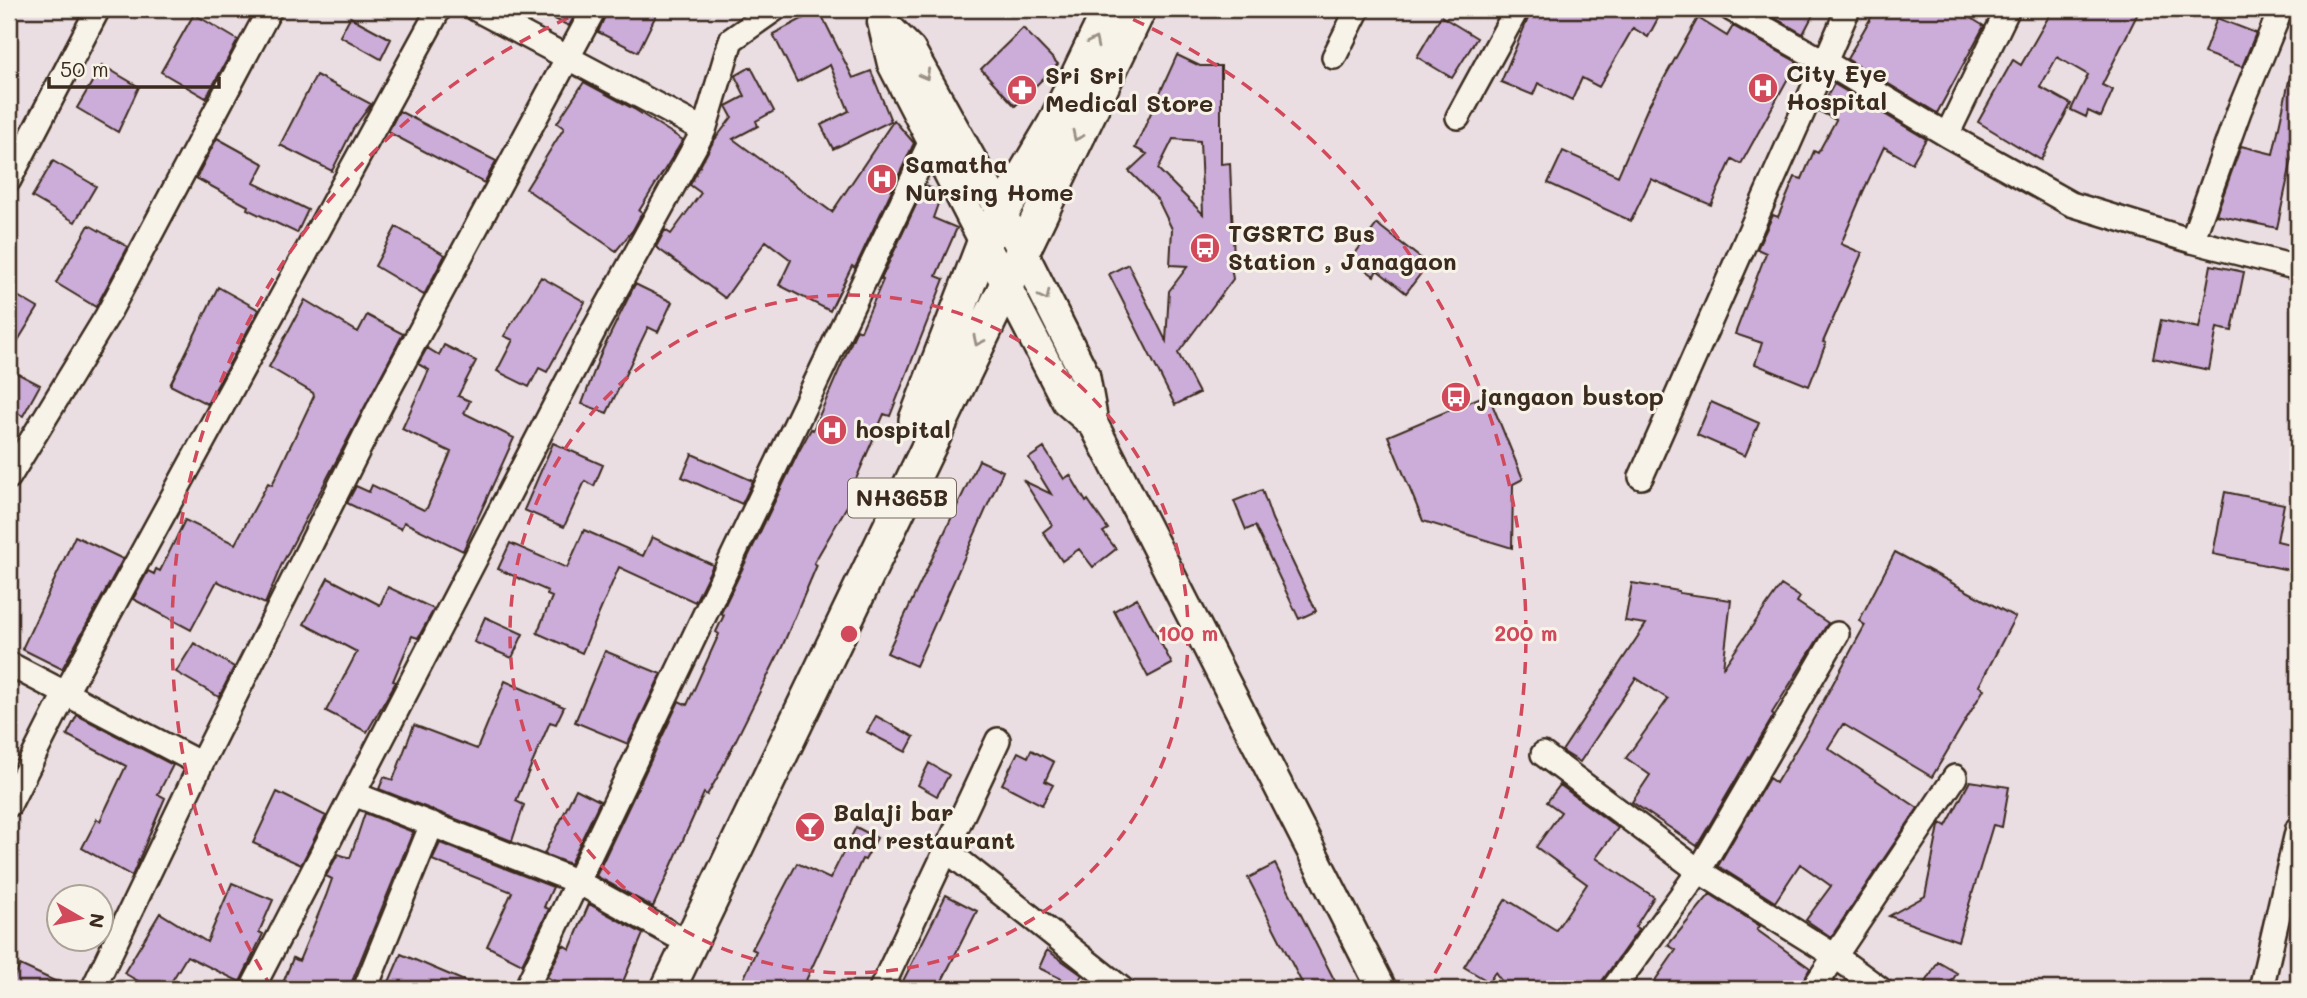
<svg xmlns="http://www.w3.org/2000/svg" width="2307" height="998" viewBox="0 0 2307 998" font-family="Mali,sans-serif">
<style>
.building{fill:#ccacd8;stroke:#3b2a1e;stroke-width:2;fill-rule:evenodd}
.lines{fill:none;stroke-linecap:round;stroke-linejoin:round}
.minor-casing{stroke:#3b2a1e;stroke-width:28}
.major-casing{stroke:#3b2a1e;stroke-width:33}
.highway-casing{stroke:#3b2a1e;stroke-width:38}
.minor{stroke:#f7f3e8;stroke-width:23}
.major{stroke:#f7f3e8;stroke-width:28}
.highway{stroke:#f7f3e8;stroke-width:33}
.oneway{stroke:#998e83}
.ring{fill:none;stroke:#d1495b;stroke-width:3.5;stroke-dasharray:12 9}
.labels{text-anchor:middle;stroke-width:6;stroke-linejoin:round;paint-order:stroke}
.shield{fill:#f7f3e8;stroke:#73665b;stroke-width:2}
.shield-label{font-size:23px;font-weight:bold;fill:#3b2a1e}
.poi-label{font-size:24px;font-weight:bold;fill:#3b2a1e;stroke:#f7f3e8;text-anchor:start}
.centre{fill:#d1495b;stroke:#f7f3e8;stroke-width:3.5}
.ring-label{font-size:21px;text-anchor:middle;font-weight:bold;fill:#d1495b;stroke:#f7f3e8;stroke-width:6;stroke-linejoin:round;paint-order:stroke}
</style>
<rect width="100%" height="100%" fill="#eadee3"/>
<filter id="ink" filterUnits="userSpaceOnUse"><feTurbulence type="fractalNoise" baseFrequency=".0143" numOctaves="2"/><feDisplacementMap in="SourceGraphic" scale="14" xChannelSelector="R" yChannelSelector="G"/><feConvolveMatrix kernelMatrix="1 2 1 2 8 2 1 2 1" color-interpolation-filters="sRGB"/></filter>
<g filter="url(#ink)">
<!-- building -->
<path class="building" d="M534,9H578L569,26Z
M608,9H659L638,52L598,32Z
M1532,9H1663L1648,37L1633,28L1599,87L1582,78L1572,100L1538,83L1533,95L1501,82Z
M1759,9H1816L1803,34Z
M1876,9H1956L1984,26L1937,113L1847,59Z
M2053,9H2140L2102,85L2113,90L2101,117L2088,111L2086,117L2071,110L2088,75L2057,57L2040,87L2071,104L2041,160L1978,122L2013,60L2021,65Z
M819,10L853,78L871,71L891,121L833,149L821,125L849,111L830,65L797,82L773,34Z
M194,14L238,40L206,98L161,72Z
M1441,16L1477,38L1452,78L1417,57Z
M350,17L391,39L381,59L340,36Z
M1698,18L1727,36L1733,26L1797,62L1741,164L1732,159L1711,205L1651,179L1631,221L1548,183L1563,151L1618,176L1648,107Z
M2217,18L2256,33L2242,67L2204,53Z
M1023,28L1058,64L1015,106L981,69Z
M1177,55L1200,66H1221V164L1230,163L1234,259H1230L1233,279L1178,353L1199,393L1175,405L1109,274L1128,264L1166,341L1169,291L1188,266L1170,265L1172,229L1158,200L1129,171L1147,154L1135,148ZM1173,139L1200,141L1203,214L1158,169Z
M102,65L139,87L118,132L77,108Z
M751,67L774,111L756,121L758,126L733,139L832,212L894,120L914,143L855,268L852,266L830,311L779,285L791,260L766,241L725,298L656,247L665,230L671,234L701,193L690,185L713,142L732,117L726,106L745,96L735,76Z
M316,75L371,104L353,129L332,171L280,145Z
M2290,76L2298,77V131L2277,228L2216,215L2241,146L2273,154Z
M584,82L634,109L683,140L639,211L642,213L633,230L616,251L526,189L564,128L557,123Z
M1834,84L1926,139L1912,163L1884,147L1863,192L1841,244L1862,253L1823,342L1826,343L1809,386L1755,364L1762,343L1735,334L1766,253L1757,249L1773,215L1778,217L1795,177L1802,179L1814,151L1818,153L1836,120L1819,111Z
M399,111L496,161L484,183L388,132Z
M217,138L264,164L254,183L308,210L297,233L247,209L248,206L196,178Z
M53,161L96,186L75,222L32,197Z
M925,186L937,190L933,199L939,201L933,218L957,228L936,276L944,279L890,416L884,414L856,479L861,482L814,563L817,565L782,647L717,778L707,795L704,793L653,907L596,876L679,701L687,705L719,634L716,632L724,615L721,613L799,451L811,429L813,430L857,329L861,331L883,280L881,279Z
M1377,224L1428,264L1406,293L1377,270L1374,276L1351,259Z
M89,225L128,247L96,307L56,283Z
M396,227L445,255L424,295L375,266Z
M2211,265L2244,272L2232,331L2217,328L2209,370L2153,358L2161,320L2199,328Z
M541,277L585,302L547,372L539,368L529,387L497,371L513,340L504,336Z
M635,284L672,302L658,332L648,327L607,413L582,404L601,353Z
M218,287L259,310L207,404L170,385Z
M9,291L38,308L9,355Z
M305,300L358,332L367,315L403,334L281,566L265,604L217,581L191,630L133,599L148,571L154,574L156,569L160,571L185,520L235,544L268,483L272,485L314,396L313,393L269,367Z
M444,345L476,361L458,396L470,401L464,413L514,438L463,551L404,522L401,529L347,503L356,486L369,492L372,485L424,510L427,508L451,452L402,429L429,370L418,364L427,348L439,355Z
M9,369L40,385L23,416L9,408Z
M1488,394L1523,479L1513,484L1512,548L1423,521L1388,436Z
M1711,402L1759,423L1745,456L1697,435Z
M553,443L603,465L594,486L585,481L564,527L524,510Z
M1044,448L1064,479L1070,475L1086,502L1088,500L1108,529L1103,532L1116,549L1093,567L1079,549L1062,561L1043,532L1052,525L1024,481L1051,494L1029,458Z
M692,454L753,481L742,504L682,477Z
M979,460L1003,471L916,666L887,653Z
M1262,490L1272,519L1316,611L1299,619L1255,526L1246,530L1234,501Z
M2225,492L2284,504L2277,541L2298,546V572L2213,554Z
M584,530L643,556L652,537L713,565L695,602L619,567L582,653L537,633L552,597L547,595L548,591L498,569L510,543L567,568Z
M75,536L123,559L62,669L22,649Z
M1895,552L2015,617L1979,686L1984,689L1932,777L1843,724L1828,748L1918,808L1831,937L1806,920L1831,886L1800,864L1775,902L1718,866L1769,778L1776,783L1808,729L1865,625L1859,621Z
M328,578L380,605L388,587L434,609L418,638L412,636L393,681L396,682L367,732L326,711L357,652L304,624Z
M1632,583L1679,591V593L1731,600L1723,668L1781,585L1800,597L1797,602L1828,623L1772,713L1774,715L1697,846L1632,802L1650,775L1626,758L1668,699L1636,678L1580,762L1562,751L1646,624L1625,621Z
M1137,598L1172,664L1148,677L1114,611Z
M485,617L523,634L512,658L474,642Z
M194,643L234,667L219,697L176,672Z
M605,651L661,674L628,744L575,722Z
M505,681L564,707L556,724L550,722L516,801L524,805L512,841L379,789L384,777L393,780L414,725L477,749Z
M77,715L173,765L158,794L165,798L132,876L82,848L97,819L100,821L126,766L67,735Z
M876,716L914,737L906,752L867,732Z
M1031,750L1054,762L1045,781L1053,785L1042,805L1002,784L1018,752L1028,757Z
M929,763L949,775L937,796L918,785Z
M1970,781L2009,787L2002,827L1993,825L1958,941L1889,916L1925,896L1939,826L1941,823L1946,826Z
M1560,785L1618,828L1596,858L1654,897L1635,927L1639,929L1602,981L1599,989H1507L1495,972L1489,982L1464,967L1506,899L1556,930L1587,884L1536,847L1561,812L1547,802Z
M576,789L600,801L570,864L544,854Z
M277,792L326,816L301,865L253,843Z
M365,813L413,832L349,989H299L283,983L293,958L299,961L326,896L332,879L326,876L338,854L350,858Z
M856,827L877,838L865,860L862,859L802,989H739L756,951L752,949L797,863L830,879Z
M440,843L553,887L544,907L549,909L522,964L487,946L512,892L432,860Z
M1275,864L1339,989H1305L1248,878Z
M232,883L273,900L259,932L263,934L240,982L187,956L167,989H152L124,973L160,913L207,942Z
M1710,894L1760,926L1757,930L1810,968L1799,989H1649L1676,950L1668,945Z
M946,895L977,911L938,989L924,982L920,989H899Z
M589,904L643,934L630,965L620,989H553L556,982L547,977L563,945L570,949Z
M1047,950L1082,975L1076,986L1039,968Z
M401,954L483,989H386Z
M1938,962L1957,973L1947,989H1922Z
M20,965L72,989H9Z"/>
<g class="lines">
<!-- minor casing -->
<g class="minor-casing">
<path id="minor" d="M1731,9L1825,62L1848,9
M1334,57L1358,9
M1458,117L1517,9
M704,130L731,40L775,9
M1947,135L2071,204L2192,241L2239,111L2281,9
M9,180L98,9
M2192,241L2298,268
M9,477L107,316L270,9
M1641,477L1825,62L1947,135L2008,9
M9,664L201,764
M1543,754L1699,871L1835,956L1880,989
M354,794L578,882L674,935
M9,805L65,694L439,9
M945,849L1122,989
M93,989L201,764L382,402L594,9
M252,989L594,330L704,130L476,9
M365,989L432,824
M526,989L931,141
M881,989L998,740
M1613,989L1699,871L1837,634
M1813,989L1955,777
M2261,989L2298,828"/>
</g>
<!-- major casing -->
<g class="major-casing">
<path id="major" d="M882,22L892,64L1066,401L1094,425
M883,22L911,50L1022,250L1085,375L1094,425L1382,989"/>
</g>
<!-- highway casing -->
<g class="highway-casing">
<path id="highway" d="M916,420L984,243L1054,125L1110,9
M668,989L1139,9"/>
</g>
<!-- minor -->
<use href="#minor" class="minor"/>
<!-- major -->
<use href="#major" class="major"/>
<!-- highway -->
<use href="#highway" class="highway"/>
</g>
<!-- one-way arrows -->
<defs><path id="oneway-chevron" d="M-2-3.5L2.5 0L-2 3.5" fill="none" stroke-width="1.6" stroke-linecap="round" stroke-linejoin="round" transform="scale(1.75)"/></defs>
<g class="oneway">
<use href="#oneway-chevron" transform="translate(1094 42) rotate(-64)"/>
<use href="#oneway-chevron" transform="translate(925 75) rotate(61)"/>
<use href="#oneway-chevron" transform="translate(1077 136) rotate(116)"/>
<use href="#oneway-chevron" transform="translate(1045 296) rotate(63)"/>
<use href="#oneway-chevron" transform="translate(978 341) rotate(116)"/>
</g>
</g>
<!-- distance rings -->
<g class="ring">
<circle cx="849" cy="634" r="339"/>
<path d="M272 988A677 677 0 0 1 584 11M1114 11A677 677 0 0 1 1426 988"/>
</g>
<!-- icons -->
<defs>
<g id="hospital-disc" transform="scale(1.575)"><circle r="9.5" fill="#d1495b" stroke="#f7f3e8"/><path d="M-5-5h3v3.5h4V-5h3V5h-3V1.5h-4V5h-3Z" fill="#fff"/></g>
<g id="pharmacy-disc" transform="scale(1.575)"><circle r="9.5" fill="#d1495b" stroke="#f7f3e8"/><path d="M-2-6h4v4h4v4h-4v4h-4v-4h-4v-4h4Z" fill="#fff"/></g>
<g id="bus-disc" transform="scale(1.575)"><circle r="9.5" fill="#d1495b" stroke="#f7f3e8"/><path d="M-5-6H5V4H4V6H2V4H-2V6H-4V4H-5ZM-3.5-4V0h7V-4ZM-3.5 1.2v1.5H-2V1.2ZM2 1.2v1.5H3.5V1.2Z" fill="#fff"/></g>
<g id="bar-disc" transform="scale(1.575)"><circle r="9.5" fill="#d1495b" stroke="#f7f3e8"/><path d="M-6-5H6L.8 .8V4.5H3.5V6h-7V4.5H-.8V.8Z" fill="#fff"/></g>
</defs>
<g fill-rule="evenodd">
<use href="#hospital-disc" x="1763" y="88"/>
<use href="#pharmacy-disc" x="1022" y="90"/>
<use href="#hospital-disc" x="882" y="179"/>
<use href="#bus-disc" x="1205" y="248"/>
<use href="#bus-disc" x="1456" y="397"/>
<use href="#hospital-disc" x="832" y="430"/>
<use href="#bar-disc" x="810" y="827"/>
</g>
<g class="labels">
<!-- shield labels -->
<rect class="shield" x="848" y="478.5" width="108" height="39" rx="5"/>
<g class="shield-label">
<text x="902" y="506">NH365B</text>
</g>
<!-- poi labels -->
<g class="poi-label">
<text x="1786" y="82">City Eye<tspan x="1786" dy="28">Hospital</tspan></text>
<text x="1045" y="84">Sri Sri<tspan x="1045" dy="28">Medical Store</tspan></text>
<text x="905" y="173">Samatha<tspan x="905" dy="28">Nursing Home</tspan></text>
<text x="1228" y="242">TGSRTC Bus<tspan x="1228" dy="28">Station , Janagaon</tspan></text>
<text x="1479" y="405">jangaon bustop</text>
<text x="855" y="438">hospital</text>
<text x="833" y="821">Balaji bar<tspan x="833" dy="28">and restaurant</tspan></text>
</g>
</g>
<circle cx="849" cy="634" r="10" class="centre"/>
<g class="ring-label">
<text x="1188" y="641">100 m</text>
<text x="1526" y="641">200 m</text>
</g>
<!-- margin -->
<rect width="2307" height="998" fill="none" stroke="#f7f3e8" stroke-width="35"/>
<rect x="18" y="18" width="2272" height="963" fill="none" stroke="#3b2a1e" stroke-width="2.5" filter="url(#ink)"/>
<!-- north arrow -->
<g transform="translate(80 918) rotate(99)"><circle r="33" fill="#f7f3e8" stroke="#aca397" stroke-width="2"/>
<path d="M0-5L12 26L0 18L-12 26Z" fill="#d1495b"/>
<text y="-10" font-size="19" font-weight="bold" text-anchor="middle" fill="#3b2a1e">N</text>
</g>
<!-- scale -->
<path d="M49 77v10h170v-10" fill="none" stroke="#3b2a1e" stroke-width="3.5"/>
<text x="60" y="77" font-size="21" fill="#3b2a1e" stroke="#f7f3e8" stroke-width="5" paint-order="stroke">50 m</text>
</svg>
